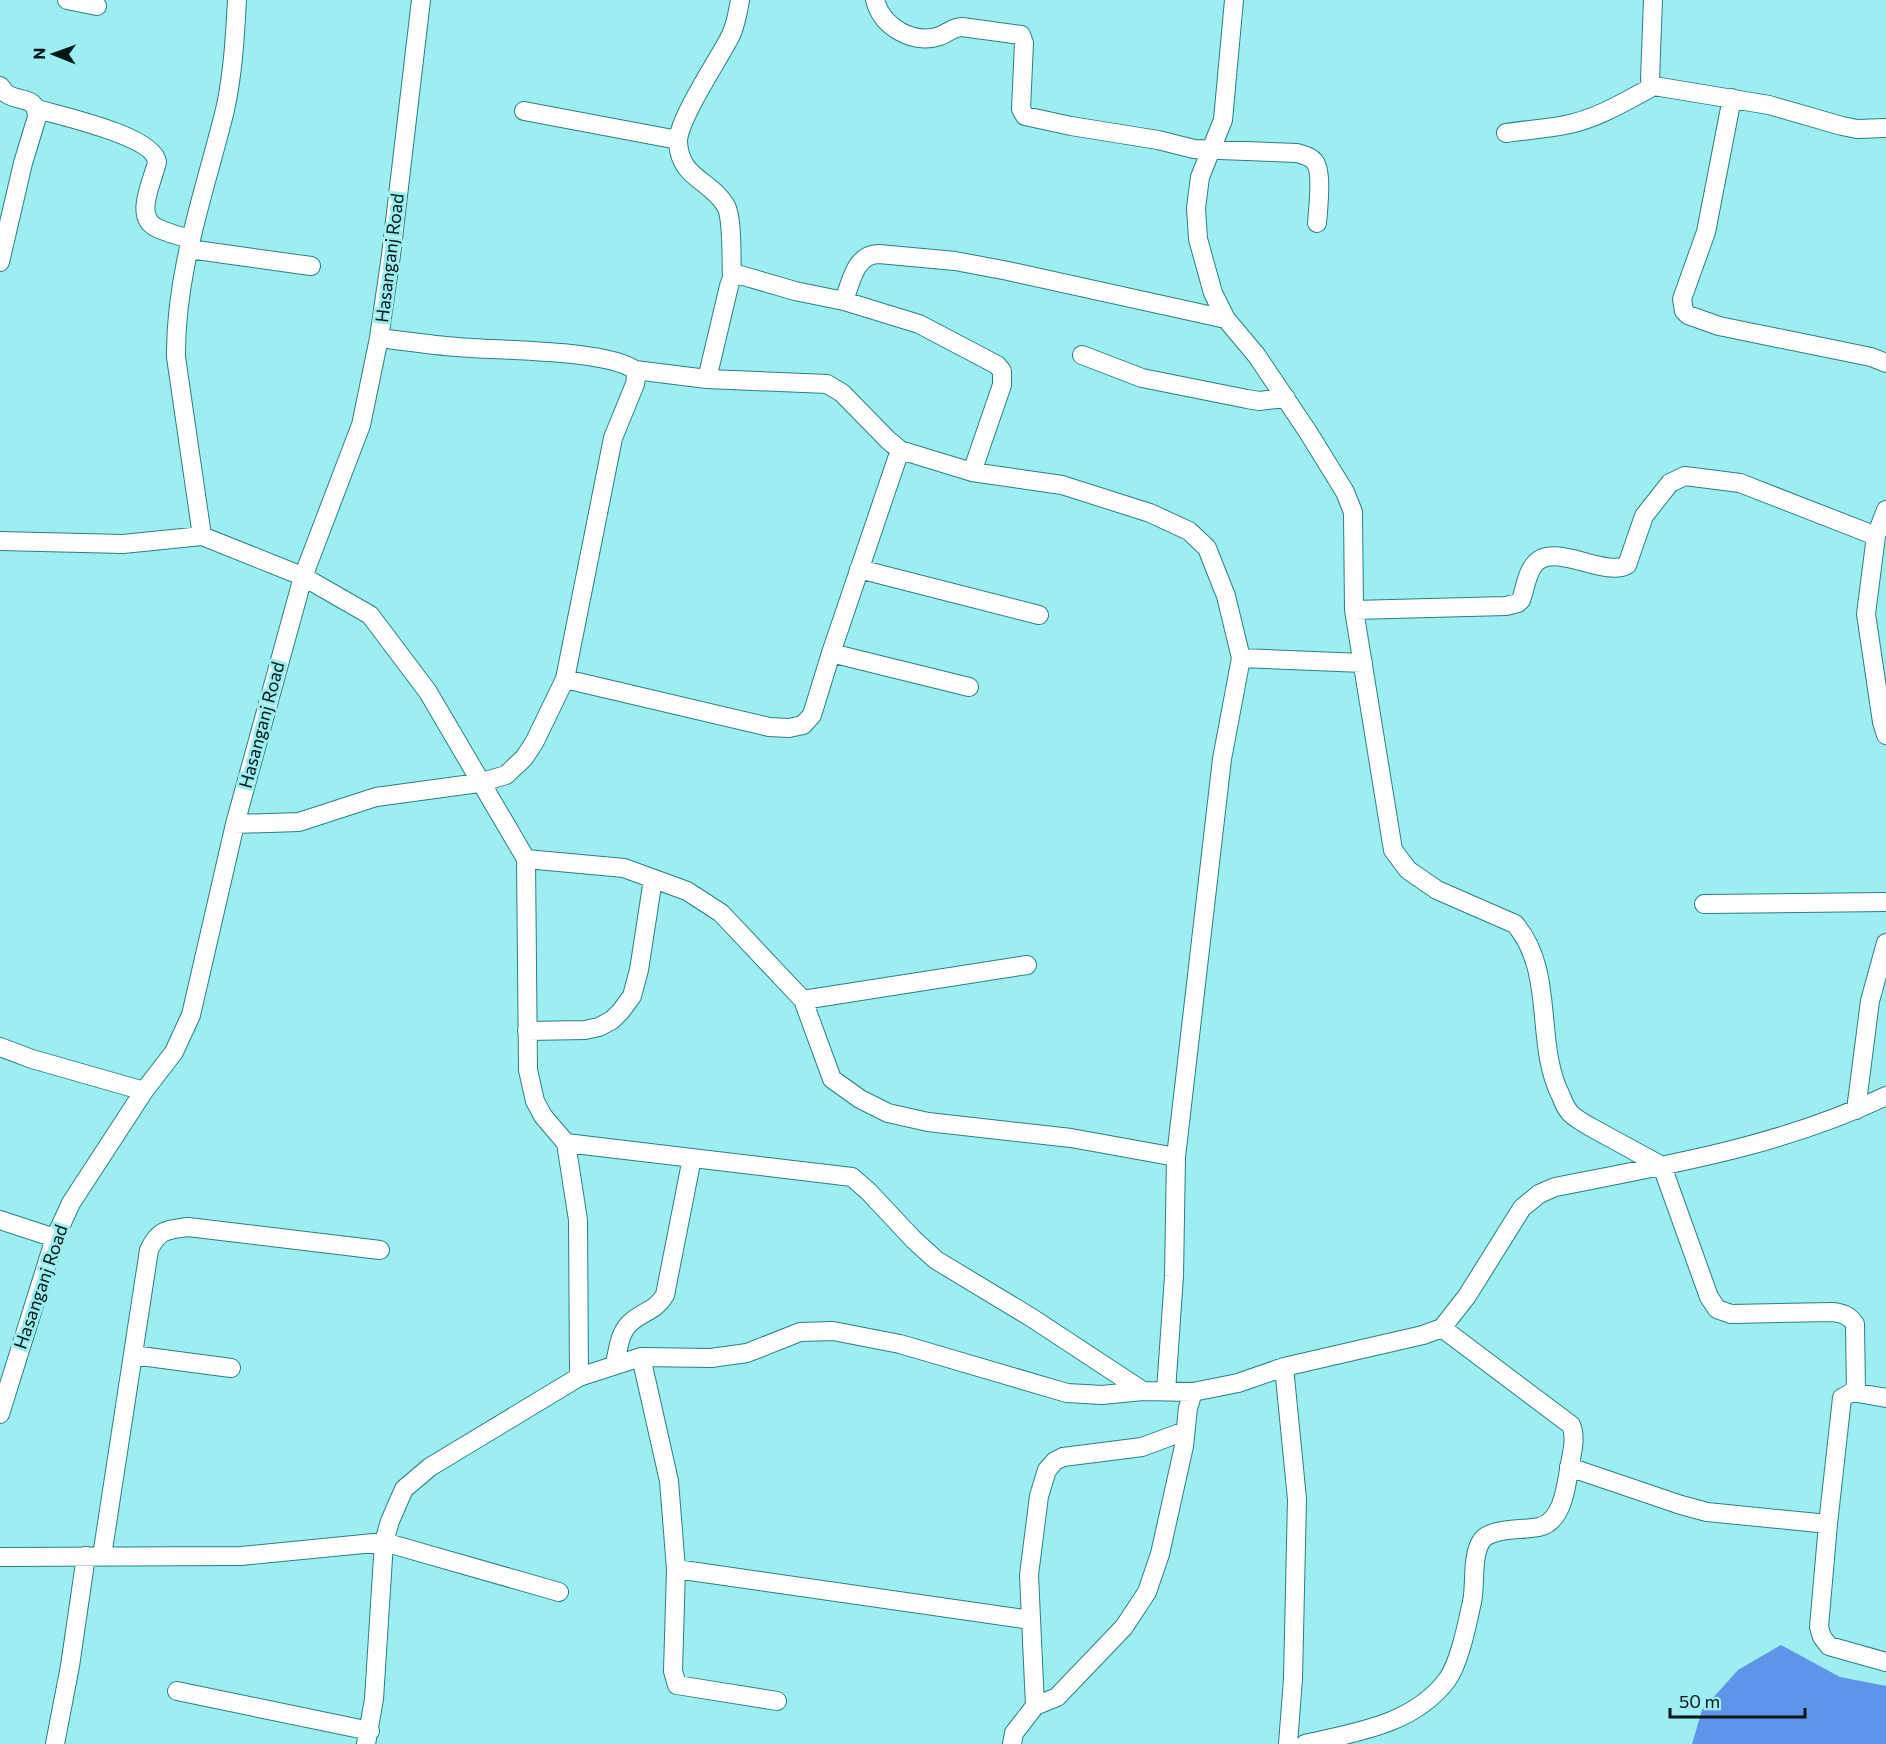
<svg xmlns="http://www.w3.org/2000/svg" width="1886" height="1744" viewBox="0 0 1886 1744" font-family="Commissioner,sans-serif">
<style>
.water{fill:#5f95e9}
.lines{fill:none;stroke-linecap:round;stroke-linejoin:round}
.minor-casing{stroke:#2b7f83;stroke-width:20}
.minor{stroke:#fff;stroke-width:18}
.labels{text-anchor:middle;stroke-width:6;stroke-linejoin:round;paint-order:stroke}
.street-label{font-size:18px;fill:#001516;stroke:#9deef0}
</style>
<rect width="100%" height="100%" fill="#9deef0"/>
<!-- water -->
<path class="water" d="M1781,1645L1840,1677L1886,1686V1744H1692L1702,1710L1738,1670Z"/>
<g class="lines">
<!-- minor casing -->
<g class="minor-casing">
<path id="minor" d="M67,0L97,6
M875,0C882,27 913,45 940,36C948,33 953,27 962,27L1021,35L1024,43L1021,109L1025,116L1071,126L1158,140L1194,149L1297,153C1303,155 1310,156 1314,161C1323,170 1318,210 1317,223
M1234,0L1223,120L1200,177L1196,208L1198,239L1213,293L1226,319L1257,356L1308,432L1345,492L1353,512L1354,610L1393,850L1408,870L1437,890L1515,924C1556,972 1534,1044 1561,1096C1563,1102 1566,1108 1570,1113C1579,1122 1593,1128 1605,1135C1624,1145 1643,1156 1662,1166L1709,1297L1717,1309L1731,1314L1832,1312C1842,1313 1849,1315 1855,1324L1856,1392
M1653,0L1650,80L1654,86L1769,105L1842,126L1857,129L1886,128
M0,86C2,88 4,92 7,94C21,103 36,95 37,117L23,163L0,262
M1732,98L1706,232L1682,299L1684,311L1688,315L1719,326L1871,357L1886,363
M37,109C61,116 154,136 157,162C153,181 133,217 157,228C168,233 179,236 190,239
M524,111L678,140
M1506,133C1525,130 1546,129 1565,125C1597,119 1626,101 1654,86
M189,249L311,266
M732,278C731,261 733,219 726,206C710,179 680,179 678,142C678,119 719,59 731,35C736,24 738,12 740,0
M844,301C851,282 855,254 879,254L955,261L1008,271L1226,319
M1082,355L1142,378L1247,399L1259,401L1286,398
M635,370L707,379L827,384L842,393L888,440L900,450L972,472L1062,485L1150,513L1189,531L1207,548L1226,596L1241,658L1222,759L1176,1157L1174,1276L1166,1391
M707,379L729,286L732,278L740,275L795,291L844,301L919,324L997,365L1002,371V385L972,472
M1886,510L1876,536L1866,614L1882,722L1886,735
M202,536L176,357C175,272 205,191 225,110C233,74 235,36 237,0
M0,541L123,544L202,536L302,576L370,615L428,692L526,859L528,1070L535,1101L543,1116L566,1143L578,1220L579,1377
M859,569L1039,615
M1354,610L1506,606L1518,603L1521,600C1525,589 1527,573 1534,565C1552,540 1604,578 1627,565L1644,516L1670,483L1685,476L1740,483L1876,536
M831,653L969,687
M1241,658L1363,663
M565,679L769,727L789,728L803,725L812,715L831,653L900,450
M235,824L299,822L376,797L479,783L506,775L524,758L534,743L565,679L613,438L635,384L636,377L635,370C606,349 497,351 457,347C431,345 405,341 379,338
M526,859L624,868L687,891L721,913L803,1000L832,1079L860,1099L888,1113L928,1122L1071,1138L1176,1157
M1704,904L1886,902
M803,1000L1027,965
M527,1031L585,1030L599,1027L612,1020L621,1011L632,996L639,970L653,879
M0,1047L32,1059L144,1091
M1856,1110L1870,1001L1886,943
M566,1143L852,1177L869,1192L914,1240L936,1260L1032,1318L1143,1391
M0,1220L55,1238
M133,1355L231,1368
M641,1357L669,1481L676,1569L673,1671L677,1685L777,1701
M615,1364C618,1351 619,1334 629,1324C642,1311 655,1312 665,1295L692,1158
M1284,1367L1297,1499L1293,1679L1288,1744
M1886,1398L1852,1392L1842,1398L1828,1524L1819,1627L1822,1637L1829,1646L1886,1662
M0,1414L55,1238L71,1203L144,1091L174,1052L191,1015L235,824L303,577L361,425L379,338L391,255L421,0
M1569,1467L1681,1505L1707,1512L1828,1524
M102,1556L149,1250C159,1229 167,1230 188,1227L380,1250
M0,1557L241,1556L384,1542L559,1592
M676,1569L1031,1620
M177,1691L370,1731
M1035,1706L1029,1575L1039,1496L1047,1470L1055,1461L1063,1457L1142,1447L1185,1431
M55,1744L70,1666L86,1556
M366,1744L374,1699L384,1542L390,1521L404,1489L430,1467L579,1377L641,1357L711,1358L747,1353L800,1332L833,1331L900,1344L1067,1393L1102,1395L1143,1391L1193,1392L1238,1383L1284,1367L1423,1335L1442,1328L1467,1296L1522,1208L1539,1194L1555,1187C1667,1165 1782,1146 1886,1096
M1012,1744L1014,1733L1035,1706L1057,1697L1124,1627L1147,1592L1160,1554L1184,1446L1188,1408L1193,1392
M1305,1744C1356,1732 1413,1725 1447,1680C1460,1662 1467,1624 1472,1602C1476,1583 1471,1556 1482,1540C1485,1536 1490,1534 1494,1533C1508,1528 1524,1530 1539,1527C1562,1522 1566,1488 1569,1470C1571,1456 1577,1438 1571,1425L1442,1328"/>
</g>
<!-- minor -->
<use href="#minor" class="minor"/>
</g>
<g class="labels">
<!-- street labels -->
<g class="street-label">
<text transform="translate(390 258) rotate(-83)" y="6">Hasanganj Road</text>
<text transform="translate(262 725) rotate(-75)" y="6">Hasanganj Road</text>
<text transform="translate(41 1287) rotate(-71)" y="6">Hasanganj Road</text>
</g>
</g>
<!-- north arrow -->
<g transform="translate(54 54) rotate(271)" stroke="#9deef0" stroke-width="4.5" paint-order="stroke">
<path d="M0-4.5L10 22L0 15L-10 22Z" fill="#001516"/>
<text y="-9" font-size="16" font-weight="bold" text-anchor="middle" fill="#001516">N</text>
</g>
<!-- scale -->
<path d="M1670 1708v9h135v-9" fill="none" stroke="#001516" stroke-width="3"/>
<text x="1679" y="1708" font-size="18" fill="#001516" stroke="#9deef0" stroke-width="4.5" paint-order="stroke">50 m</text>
</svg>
